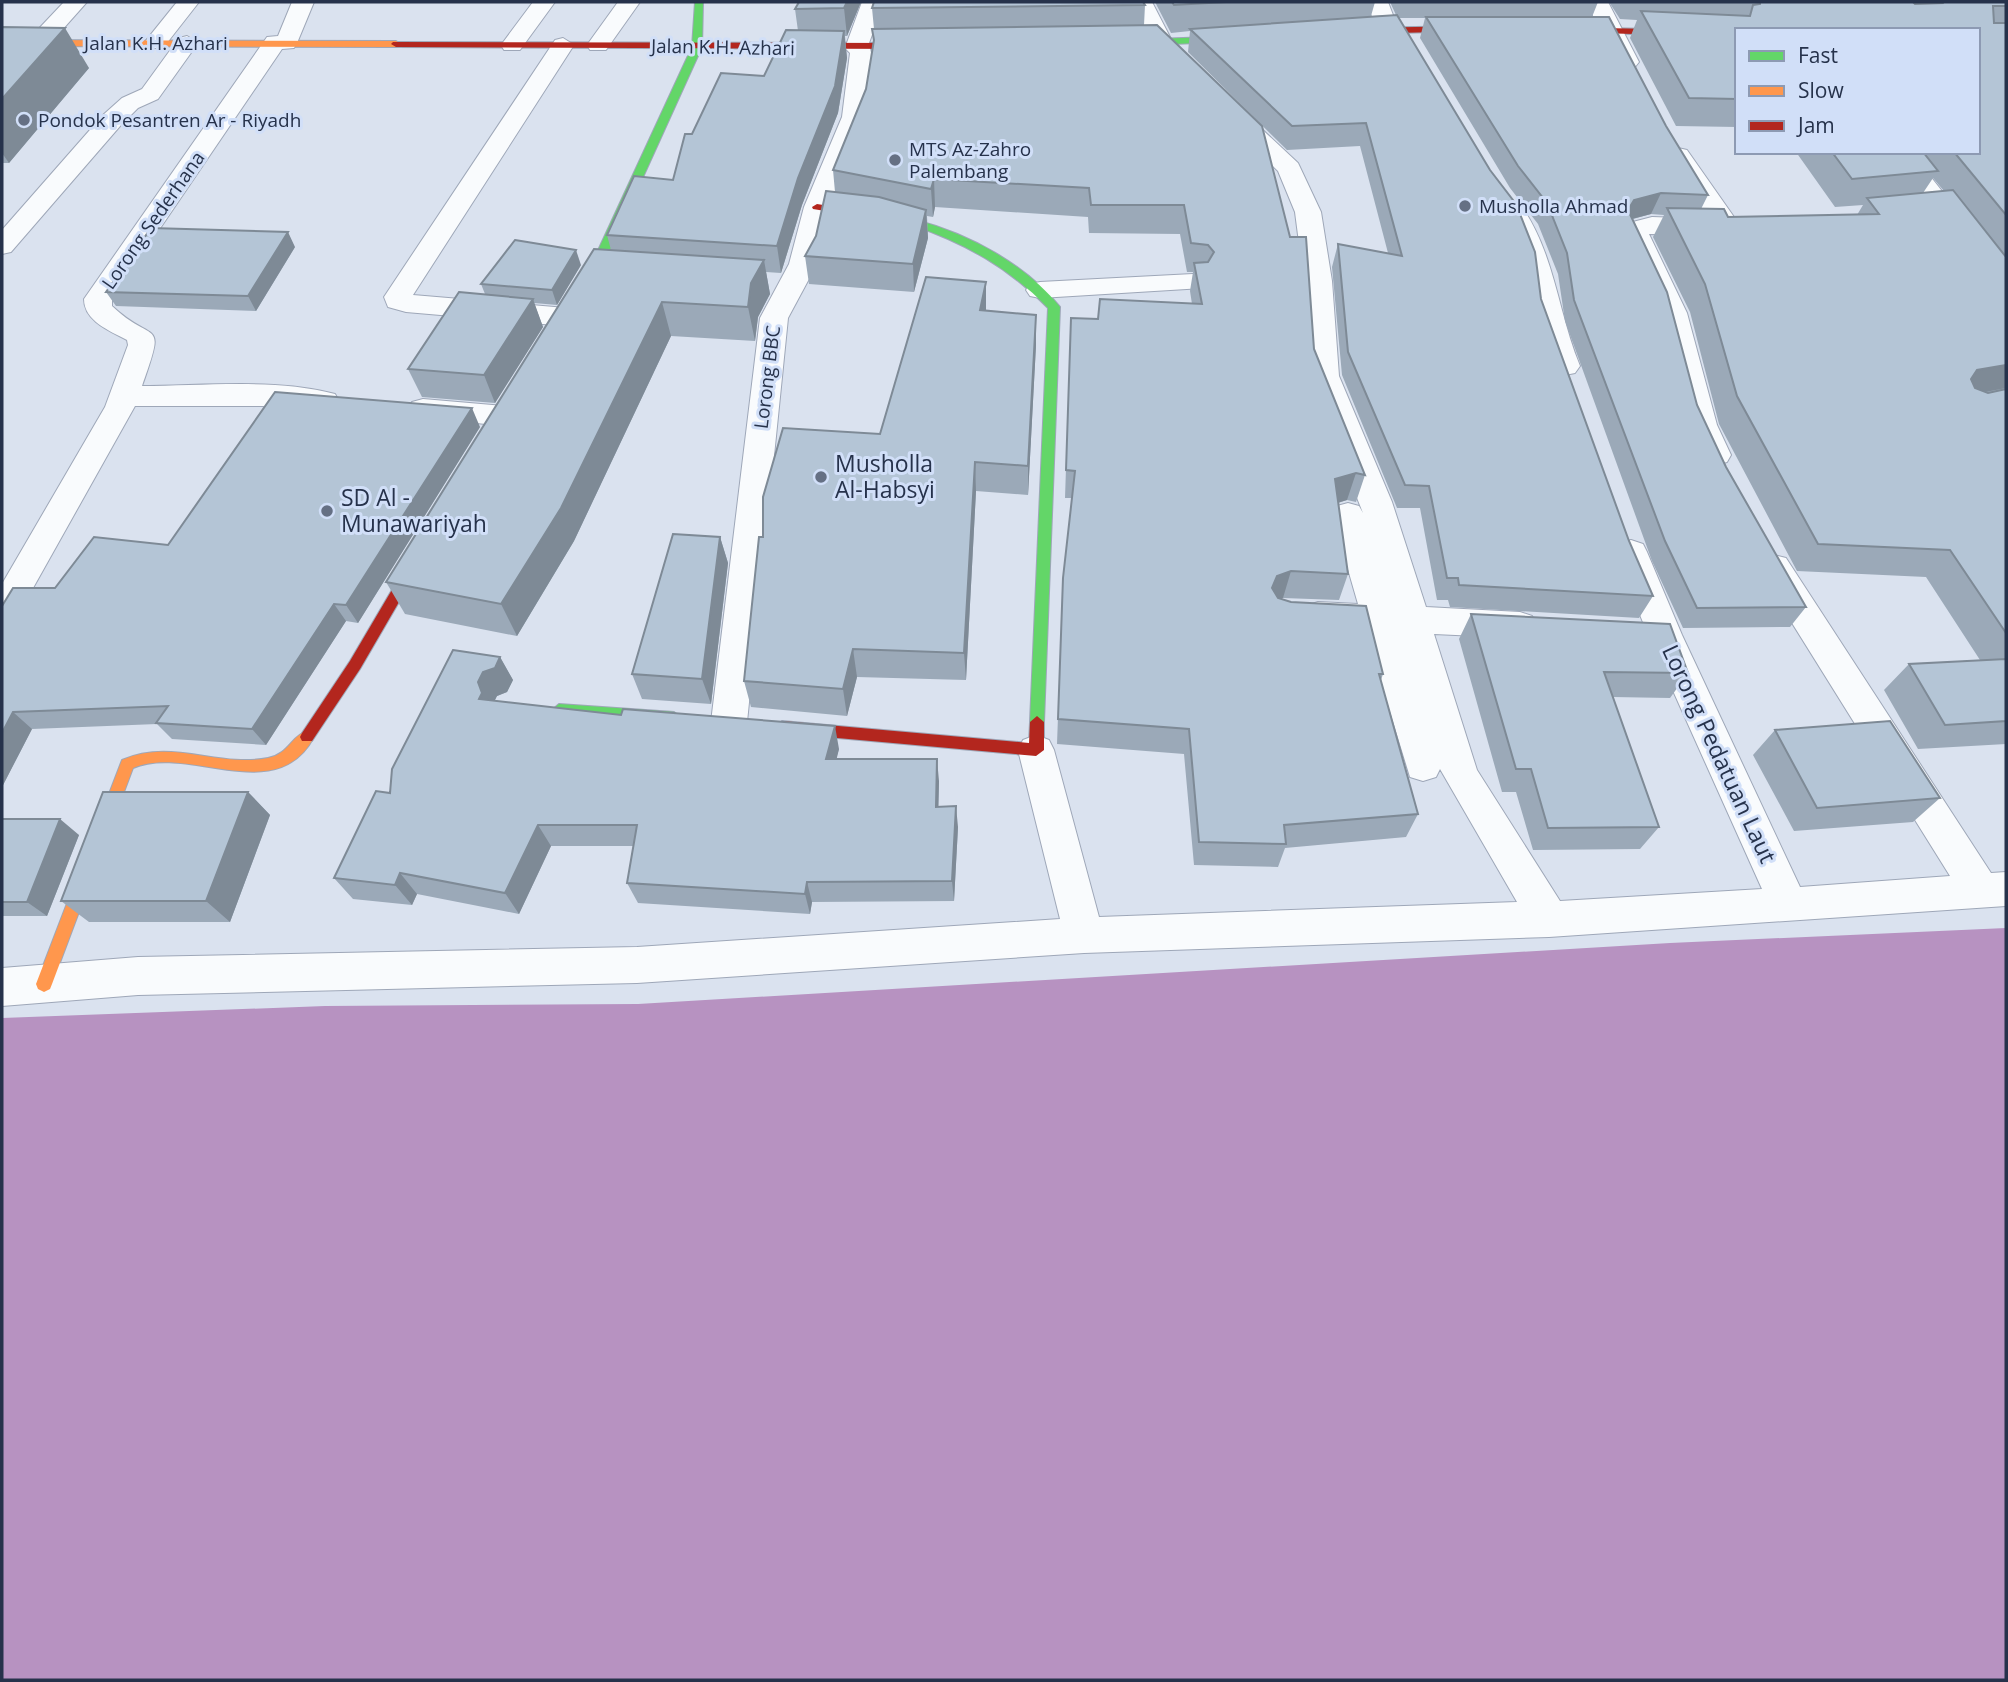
<svg xmlns="http://www.w3.org/2000/svg" width="2008" height="1682" viewBox="0 0 2008 1682" font-family="'Open Sans',sans-serif">
<style>
.water{fill:#b792c1}
.lines{fill:none;stroke-linecap:round;stroke-linejoin:round}
.street-casing{stroke:#9ea7b8;stroke-width:2}
.fast-casing{stroke:#9ea7b8;stroke-width:2}
.slow-casing{stroke:#9ea7b8;stroke-width:2}
.jam-casing{stroke:#9ea7b8;stroke-width:2}
.street{fill:#f9fbfd;fill-rule:evenodd}
.fast{fill:#63d668;fill-rule:evenodd}
.slow{fill:#ff974d;fill-rule:evenodd}
.jam{fill:#b3261e;fill-rule:evenodd}
.wall{fill:#9ba9b8;fill-rule:evenodd}
.shaded-wall{fill:#7e8a96}
.building{fill:#b4c5d6;stroke:#7e8a96;stroke-width:2}
.poi-dot{fill:#657084;stroke:#d1dff8;stroke-width:2.5}
.labels{text-anchor:middle;stroke-width:6;stroke-linejoin:round;paint-order:stroke}
.far-street-label{font-size:19px;fill:#26324b;stroke:#d1dff8}
.far-poi-label{font-size:19px;fill:#26324b;stroke:#d1dff8;text-anchor:start}
.poi-label{font-size:23px;fill:#26324b;stroke:#d1dff8;text-anchor:start}
.street-label{font-size:23px;fill:#26324b;stroke:#d1dff8}
</style>
<rect width="100%" height="100%" fill="#dae2ef"/>
<!-- water -->
<path class="water" d="M2006,928V1680H2V1018L325,1006L638,1004L1670,943Z"/>
<g class="lines">
<!-- street casing -->
<g class="street-casing">
<path id="street" d="M64,2H87L46,48H30L27,43L30,38Z
M177,2H199L163,48H147L144,43Z
M292,2H314L297,43L294,48L282,49L112,299V306C154,346 167,315 142,386C202,386 277,378 335,394L339,401L335,408L324,411L262,406H135L14,622L2,626V584L105,407L128,345L127,340C110,331 84,321 84,299L267,37L278,36Z
M533,2H555L520,50H504L501,45Z
M618,2H640L606,50H590L587,45Z
M862,2H884L869,43L874,67L866,117L830,207L817,264L788,318L747,722L742,732L729,736L716,732L711,722L760,318L789,264L804,207L842,117L850,53L845,48Z
M1130,2H1152L1171,39L1197,66L1193,71H1177L1150,42Z
M1366,2H1388L1398,28L1395,33H1379Z
M1586,2H1608L1639,62L1635,67H1619Z
M187,36L198,43L158,99L138,108L121,125L11,252L2,254V230L103,115L122,98L142,89L179,38Z
M563,38L574,45L413,295L566,308L576,311L580,317L576,323L566,326L406,312L388,307L384,297L555,40Z
M1229,104L1237,106L1298,163L1321,212L1332,281L1339,376L1392,502L1426,607L1520,612L1532,616L1537,625L1532,634L1520,638L1434,634L1477,770L1560,901L1762,889L1648,635L1615,552L1619,544L1631,540L1643,544L1647,552L1682,635L1800,887L1950,876L1757,567L1762,558L1774,555L1786,558L1991,873L2006,872V906L1549,937L1084,953L637,983L138,995L2,1006V968L138,957L637,947L1060,919L1018,750L1023,740L1036,735L1049,740L1054,750L1099,917L1517,902L1440,769L1436,777L1423,781L1410,777L1365,630L1318,628L1306,624L1301,615L1306,606L1318,602L1358,604L1332,514L1337,506L1348,503L1359,506L1363,513L1309,376L1304,281L1295,212L1278,171L1217,111L1221,106Z
M1678,148L1687,150L1741,227L1737,233L1728,235L1649,234L1687,313L1717,425L1731,455L1727,462L1716,465L1705,462L1687,425L1659,313L1621,230L1625,224L1652,217L1709,219L1666,155L1669,150Z
M1886,152H1911L2006,272V298L1996,296Z
M1513,205L1522,207C1555,255 1558,313 1580,366L1575,373L1565,375L1555,373C1523,324 1532,262 1500,213L1504,207Z
M1193,274L1203,276L1207,282L1203,288L1040,298L1030,296L1026,290L1030,284L1040,282Z
M423,399L504,406L515,409L519,416L515,423L504,426L412,416L408,409L412,402Z"/>
</g>
<!-- fast casing -->
<g class="fast-casing">
<path id="fast" d="M695,2H703L702,47L600,272L584,297H576L574,295L588,272L692,47Z
M1242,36L1247,39L1245,41L1124,46L1119,43L1124,40Z
M916,220C969,234 1025,264 1060,307L1044,722L1037,728L1030,722L1048,308C1009,268 965,243 912,225L911,223Z
M559,704L674,712L681,718L674,724L559,716L552,710Z"/>
</g>
<!-- slow casing -->
<g class="slow-casing">
<path id="slow" d="M2,40L396,41L401,44L396,47L2,46Z
M307,731L314,737C276,808 189,744 133,768L52,984L50,989L44,992L38,989L36,984L122,760C172,738 218,768 268,758C289,754 291,736 307,731Z"/>
</g>
<!-- jam casing -->
<g class="jam-casing">
<path id="jam" d="M1476,26L1481,29L1479,31L1354,34L1349,31L1354,28Z
M1561,27L1737,31V37L1564,32L1559,29Z
M393,42L924,43L929,46L924,49L396,47L391,44Z
M817,204L916,220L921,223L916,226L813,209L812,207Z
M421,547L428,552L360,669L312,741H302L300,737L302,733L350,661L416,549Z
M1037,716L1044,722V750L1036,756L782,733L775,727L782,721L1029,743L1030,722Z"/>
</g>
<!-- street -->
<use href="#street" class="street"/>
<!-- fast -->
<use href="#fast" class="fast"/>
<!-- slow -->
<use href="#slow" class="slow"/>
<!-- jam -->
<use href="#jam" class="jam"/>
</g>
<!-- wall -->
<path class="wall" d="M799,2H861L847,36H845L847,58L838,113L802,205L781,273L766,272L770,294L758,317L755,341L671,336L574,541L517,636L405,614L386,582L611,250L607,235L673,180L692,134L764,76L798,31L795,9Z
M1155,2H1375L1371,16L1396,15L1390,2H1598L1592,17L1666,126L1708,195L1701,209L1728,217L1857,215L1863,205L1835,207L1796,152H1978V30H1737V127L1676,126L1630,38L1637,20L1620,19L1609,2H2006V389L1987,392L2006,389V744L1918,749L1884,690L1909,664L1980,660L1926,577L1797,571L1719,424L1690,312L1653,237L1664,215L1651,214L1633,219L1697,405L1726,467L1806,607L1790,627L1683,628L1652,561L1565,321L1558,274L1538,224L1510,188L1420,38L1425,18H1399L1541,299L1629,541L1653,596L1639,618L1450,607L1448,600H1437L1420,508H1397L1342,375L1332,267L1338,244L1388,253L1360,146L1287,150L1188,52L1190,31L1171,33ZM1933,178L1944,191L1923,193Z
M1145,5L1144,25L1314,349L1365,475L1356,502L1347,500L1338,503L1348,574L1339,600L1283,598L1280,599L1383,674L1381,680L1418,814L1406,837L1285,848L1278,867L1194,865L1184,754L1057,744L1063,578L1072,498H1065L1071,318L1098,319L1192,304L1190,291L1193,272H1187L1180,234L1089,233L1088,217L935,207L933,217L927,216L928,238L914,292L809,284L805,256L816,236L835,192L833,170L866,89L874,44L872,29H874L872,8Z
M2,27L89,68L9,163H2Z
M295,247L256,311L116,306L106,292Z
M581,265L557,305L534,303L543,327L495,403L422,397L408,369L485,294L481,284Z
M986,311L1036,345L1028,495L976,491L966,680L857,677L847,716L751,707L744,681L763,537L880,434Z
M480,427L358,623L346,621L266,745L172,739L157,724L32,729L2,787V606L55,588Z
M720,537L728,563L711,704L642,699L632,674Z
M1471,614L1688,673L1670,698L1613,697L1659,827L1640,849L1533,850L1516,792H1502L1459,639Z
M500,657L513,680L507,692L497,696L494,701L839,749L836,759L939,781L938,807L958,827L954,901L812,902L810,914L638,903L627,883L634,846H551L519,914L417,894L412,905L353,899L334,878L390,793Z
M1775,730L1940,798L1913,822L1794,831L1753,755Z
M248,792L270,815L230,922H89L61,901Z
M2,819L79,835L47,916H2Z"/>
<!-- shaded-wall -->
<path class="shaded-wall" d="M847,2H861L847,36L844,8Z
M65,28L89,68L9,163L2,153V99Z
M844,31L847,58L838,113L802,205L781,273L777,246Z
M934,179L935,207L933,217L931,189Z
M1661,193L1651,214L1624,221L1628,210L1634,200Z
M926,210L928,238L914,292L913,264Z
M288,232L295,247L256,311L248,296Z
M576,250L581,265L557,305L552,290Z
M764,260L770,294L758,317L755,341L748,307L751,283Z
M986,282V312L980,310Z
M533,299L543,327L495,403L484,375Z
M662,302L671,336L574,541L517,636L501,604Z
M1036,315V345L1028,495V466Z
M2006,365V388L1954,398L1977,370Z
M472,408L480,427L358,623L346,605Z
M975,462L976,491L966,680L964,653Z
M1356,473L1347,500L1327,506L1335,479Z
M720,537L728,563L711,704L702,679Z
M1291,571L1283,598L1270,603L1272,588L1277,576Z
M334,604L346,621L266,745L252,729Z
M853,649L857,677L847,716L843,689Z
M500,657L513,680L507,692L497,696L492,706L479,699L478,682L483,672Z
M13,712L32,729L2,787V733Z
M835,726L839,749L831,782L826,759Z
M937,759L939,781L938,829L936,807Z
M248,792L270,815L230,922L206,901Z
M956,806L958,827L954,901L952,881Z
M60,819L79,835L47,916L27,902Z
M538,825L551,846L519,914L505,893Z
M400,873L417,894L412,905L395,885Z
M807,882L812,902L810,914L805,894Z"/>
<!-- building -->
<path class="building" d="M799,2H847L844,8L795,9Z
M874,2H1143L1145,5L872,8Z
M1172,2H1226L1174,5Z
M1760,2H1913L1915,4L1942,3L1941,2H2006V6H1993L1994,23H2006V215L1954,152H1978V30H1737V99L1689,98L1641,11L1750,16L1753,5L1760,4Z
M1397,15L1490,170L1516,204L1535,252L1541,299L1629,541L1653,596L1459,585L1458,578H1447L1429,486L1405,485L1348,352L1338,244L1402,256L1366,123L1292,126L1190,29Z
M1426,17H1609L1666,126L1708,195L1661,193L1634,200L1628,210L1667,292L1697,405L1726,467L1806,607L1697,608L1665,541L1574,300L1567,253L1547,203L1518,166Z
M1157,25L1262,126L1290,237H1306L1314,349L1365,475L1356,473L1335,479L1348,574L1291,571L1277,576L1272,588L1278,598L1291,602L1366,606L1383,674H1379L1418,814L1284,825L1286,844L1199,842L1189,729L1058,719L1063,578L1075,471L1066,470L1071,318L1098,319L1100,299L1202,304L1194,263L1208,262L1214,252L1208,245L1191,243L1184,205H1091L1089,188L934,179L931,189L833,170L866,89L874,40L872,29Z
M2,27L65,28L2,99Z
M786,30L844,31L835,86L798,178L777,246L607,235L634,176L673,180L685,134H692L721,73L764,76Z
M1832,152H1923L1938,171L1852,179Z
M1953,190L2006,257V365L1977,370L1971,379L1975,388L1988,393L2006,389V633L1950,550L1818,544L1737,396L1705,284L1667,208L1724,209L1728,217L1879,214L1867,198Z
M826,191L879,197L926,210L913,264L805,256L816,236Z
M151,228L288,232L248,296L106,292Z
M515,240L576,250L552,290L481,284Z
M594,249L764,260L751,283L748,307L662,302L561,508L501,604L386,582Z
M926,277L986,282L980,310L1036,315L1028,466L975,462L964,653L853,649L843,689L744,681L759,537H763V497L783,428L880,434Z
M459,292L533,299L484,375L408,369Z
M275,392L472,408L346,605L334,604L252,729L156,723L168,706L13,712L2,733V606L13,588H55L94,537L168,545Z
M673,534L720,537L702,679L632,674Z
M1471,614L1670,624L1688,673L1604,672L1659,827L1548,828L1531,769H1516Z
M453,650L500,657L495,668L483,672L478,682L482,693L479,699L621,715L623,709L835,726L826,759H937L936,807L956,806L952,881L807,882L805,894L627,883L637,825H538L505,893L400,873L395,885L334,878L376,791L390,793L392,769Z
M2006,659V721L1945,725L1909,664Z
M1890,721L1940,798L1817,808L1775,730Z
M103,792H248L206,901H61Z
M2,819H60L27,902H2Z"/>
<!-- markers -->
<g class="poi-dot">
<circle cx="24" cy="120" r="7"/>
<circle cx="895" cy="160" r="7"/>
<circle cx="1465" cy="206" r="7"/>
<circle cx="821" cy="477" r="7"/>
<circle cx="327" cy="511" r="7"/>
</g>
<g class="labels">
<!-- far-street labels -->
<g class="far-street-label">
<text x="156" y="50">Jalan K.H. Azhari</text>
<text transform="translate(723 47) rotate(1)" y="7">Jalan K.H. Azhari</text>
<text transform="translate(153 220) rotate(-55)" y="7">Lorong Sederhana</text>
<text transform="translate(767 377) rotate(-83)" y="7">Lorong BBC</text>
</g>
<!-- far-poi labels -->
<g class="far-poi-label">
<text x="38" y="127">Pondok Pesantren Ar - Riyadh</text>
<text x="909" y="156">MTS Az-Zahro<tspan x="909" dy="22">Palembang</tspan></text>
<text x="1479" y="213">Musholla Ahmad</text>
</g>
<!-- poi labels -->
<g class="poi-label">
<text x="835" y="472">Musholla<tspan x="835" dy="26">Al-Habsyi</tspan></text>
<text x="341" y="506">SD Al -<tspan x="341" dy="26">Munawariyah</tspan></text>
</g>
<!-- street labels -->
<g class="street-label">
<text transform="translate(1719 754) rotate(65)" y="8">Lorong Pedatuan Laut</text>
</g>
</g>
<!-- border -->
<rect width="2008" height="1682" fill="none" stroke="#26324b" stroke-width="7"/>
<!-- legend -->
<rect x="1735" y="28" width="245" height="126" fill="#d1dff8" stroke="#8d9ab3" stroke-width="2"/>
<rect x="1749" y="51" width="35" height="10" fill="#63d668" stroke="#8d9ab3" stroke-width="2"/>
<text x="1798" y="63" font-size="21" fill="#26324b">Fast</text>
<rect x="1749" y="86" width="35" height="10" fill="#ff974d" stroke="#8d9ab3" stroke-width="2"/>
<text x="1798" y="98" font-size="21" fill="#26324b">Slow</text>
<rect x="1749" y="121" width="35" height="10" fill="#b3261e" stroke="#8d9ab3" stroke-width="2"/>
<text x="1798" y="133" font-size="21" fill="#26324b">Jam</text>
</svg>
